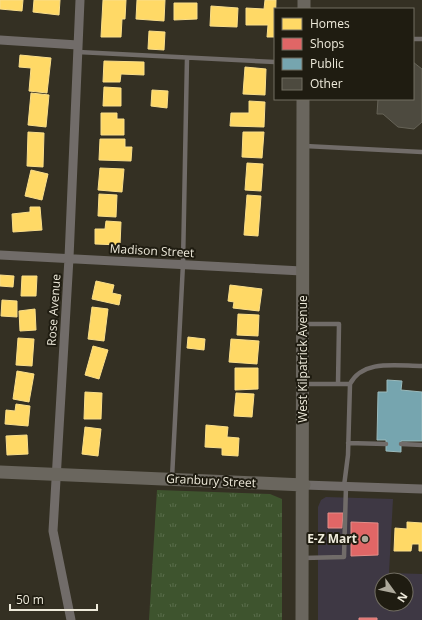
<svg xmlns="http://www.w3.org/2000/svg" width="422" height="620" viewBox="0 0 422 620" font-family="'Open Sans',sans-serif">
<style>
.commercial{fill:#3e3844;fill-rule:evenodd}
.grass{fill:url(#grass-tufts)}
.homes{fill:#ffd966;stroke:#fade89}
.shops{fill:#e06666;stroke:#e48e89}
.public{fill:#76a5af;stroke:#9ababc}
.building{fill:#4d4a3f;stroke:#666357}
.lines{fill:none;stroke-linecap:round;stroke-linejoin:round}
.lane{stroke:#716c69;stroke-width:4.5}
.street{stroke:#716c69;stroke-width:9}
.secondary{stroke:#6a665e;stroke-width:13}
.poi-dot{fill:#ada99b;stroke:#1f1c11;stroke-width:1.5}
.labels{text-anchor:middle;stroke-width:4;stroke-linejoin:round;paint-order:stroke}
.street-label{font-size:12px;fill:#eeeadb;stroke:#1f1c11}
.poi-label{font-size:12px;font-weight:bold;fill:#eeeadb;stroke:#1f1c11;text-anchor:end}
</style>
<defs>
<pattern id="grass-tufts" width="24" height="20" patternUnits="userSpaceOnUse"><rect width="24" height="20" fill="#3e542e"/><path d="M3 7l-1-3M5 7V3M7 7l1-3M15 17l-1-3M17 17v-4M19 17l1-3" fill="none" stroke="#5a6d4c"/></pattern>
</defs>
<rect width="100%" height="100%" fill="#343023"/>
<!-- commercial -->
<path class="commercial" d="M326,497L393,499L389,573L422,574V620H318V507L321,500ZM382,580H406V604H382Z"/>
<!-- grass -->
<path class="grass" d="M157,490L270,494L282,499V620H149Z"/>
<!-- homes -->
<path class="homes" d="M0,0H23L22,11L0,9Z
M34,0H60L59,15L33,12Z
M103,0H126L125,19H122L121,37H101Z
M137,0H165L164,21L136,19Z
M265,0H276L275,37H267L268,25H246V8L264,9Z
M174,3H197V19L174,20Z
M211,6L238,8L237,27L210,26Z
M149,31L165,32L164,50L148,49Z
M20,55L51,58L47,93L29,91L31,68L19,67Z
M104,61L144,62V75L121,74L120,82H103Z
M245,67L266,69L265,95L243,94Z
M104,87L121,88V106H103Z
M152,90L168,91L167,108L151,106Z
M31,93L49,95L46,127L28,125Z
M249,101L265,102L264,127L230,126L231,113H249Z
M101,113H117V119H124V135H101Z
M28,132L44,133L43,167L27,166Z
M243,132H264L262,158L242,157Z
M100,139H125V147H132L131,161L99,160Z
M247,163L263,164L261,191L245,190Z
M100,168L124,169L122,192L98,190Z
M31,170L48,174L42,200L25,196Z
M99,194L117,195L116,217L98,216Z
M247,195L261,196L258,236L244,235Z
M30,207H40L42,230L13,232L12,214L30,212Z
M106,221L121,222L120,245L95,244V229H105Z
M0,275L14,276L13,287L0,286Z
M22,276H37L36,296H21Z
M96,281L114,285L112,293L121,295L119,305L92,299Z
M230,285L262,289L259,311L233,308L234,302L228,301Z
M2,300L17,301V317L1,316Z
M92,307L108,309L104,341L88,339Z
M35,309L36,330L20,331L19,311Z
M238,314L259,315L258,336L237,335Z
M188,337L205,339L204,350L187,348Z
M18,338L34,339L32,366L16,365Z
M231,339L259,341L257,364L229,362Z
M93,346L108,350L99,379L85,375Z
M235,368H258V389L235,390Z
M17,371L34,374L29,402L13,399Z
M85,392L102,393L101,419H84Z
M236,393L254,394L252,417L234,416Z
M16,404L30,406L28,426L5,424L6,410L15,411Z
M206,425L228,427L227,437L239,438L238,456L222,455V448L205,447Z
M85,427L101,429L98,456L82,454Z
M27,435L28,454L7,455L6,436Z
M407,522L422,523V551H419V544H412L411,551H394L395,528L407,529Z"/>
<!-- shops -->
<path class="shops" d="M328,513H343L342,528H328Z
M351,522L378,523V555L351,556Z
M359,618H377V620H359Z"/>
<!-- public -->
<path class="public" d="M387,380L402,381L401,390L422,392V441H401V452L386,451V440H377L378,392H387Z"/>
<!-- building -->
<path class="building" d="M413,62L422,69V122L414,129L398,127L383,114H377L378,99H413Z"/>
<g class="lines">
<!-- lane -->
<path class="lane" d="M413,39H422
M78,52L275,62
M305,146L422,152
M304,324H339L338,384
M303,384H350L348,455L344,486
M350,384C363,359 397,366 422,366
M348,443L386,444
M401,444L422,445
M172,478L183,264L187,58
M303,558L344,557L346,486"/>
<!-- street -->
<path class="street" d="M0,40L78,45
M0,255L302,271
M304,485L422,489
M71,620L53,531L69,258L80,0"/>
<!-- secondary -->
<path class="secondary" d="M304,9V0
M0,472L304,485
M302,620L303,99"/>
</g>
<!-- markers -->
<circle class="poi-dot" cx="365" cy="539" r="4"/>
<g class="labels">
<!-- street labels -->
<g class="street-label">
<text transform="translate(152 251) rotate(3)" y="4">Madison Street</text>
<text transform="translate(54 310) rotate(-86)" y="4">Rose Avenue</text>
<text transform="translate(303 359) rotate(-90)" y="4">West Kilpatrick Avenue</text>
<text transform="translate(211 481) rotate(3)" y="4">Granbury Street</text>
</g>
<!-- poi labels -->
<g class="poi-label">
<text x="357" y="543">E-Z Mart</text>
</g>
</g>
<!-- legend -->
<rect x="274" y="8" width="140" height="92" fill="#1f1c11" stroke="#726e62"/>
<rect x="282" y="18" width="20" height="12" fill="#ffd966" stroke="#726e62"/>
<text x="310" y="28" font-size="12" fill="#eeeadb">Homes</text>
<rect x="282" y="38" width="20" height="12" fill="#e06666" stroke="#726e62"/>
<text x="310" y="48" font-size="12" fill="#eeeadb">Shops</text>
<rect x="282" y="58" width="20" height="12" fill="#76a5af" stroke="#726e62"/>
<text x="310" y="68" font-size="12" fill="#eeeadb">Public</text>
<rect x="282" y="78" width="20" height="12" fill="#4d4a3f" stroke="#726e62"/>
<text x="310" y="88" font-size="12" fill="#eeeadb">Other</text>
<!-- north arrow -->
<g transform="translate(394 592) rotate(123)"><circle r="19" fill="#1f1c11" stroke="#726e62"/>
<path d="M0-3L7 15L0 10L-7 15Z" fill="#ada99b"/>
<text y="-6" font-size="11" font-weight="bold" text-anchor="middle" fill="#eeeadb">N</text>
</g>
<!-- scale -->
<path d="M10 604v6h87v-6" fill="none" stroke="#eeeadb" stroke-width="2"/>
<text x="16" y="604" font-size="12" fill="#eeeadb" stroke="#1f1c11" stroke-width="3" paint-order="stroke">50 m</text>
</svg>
